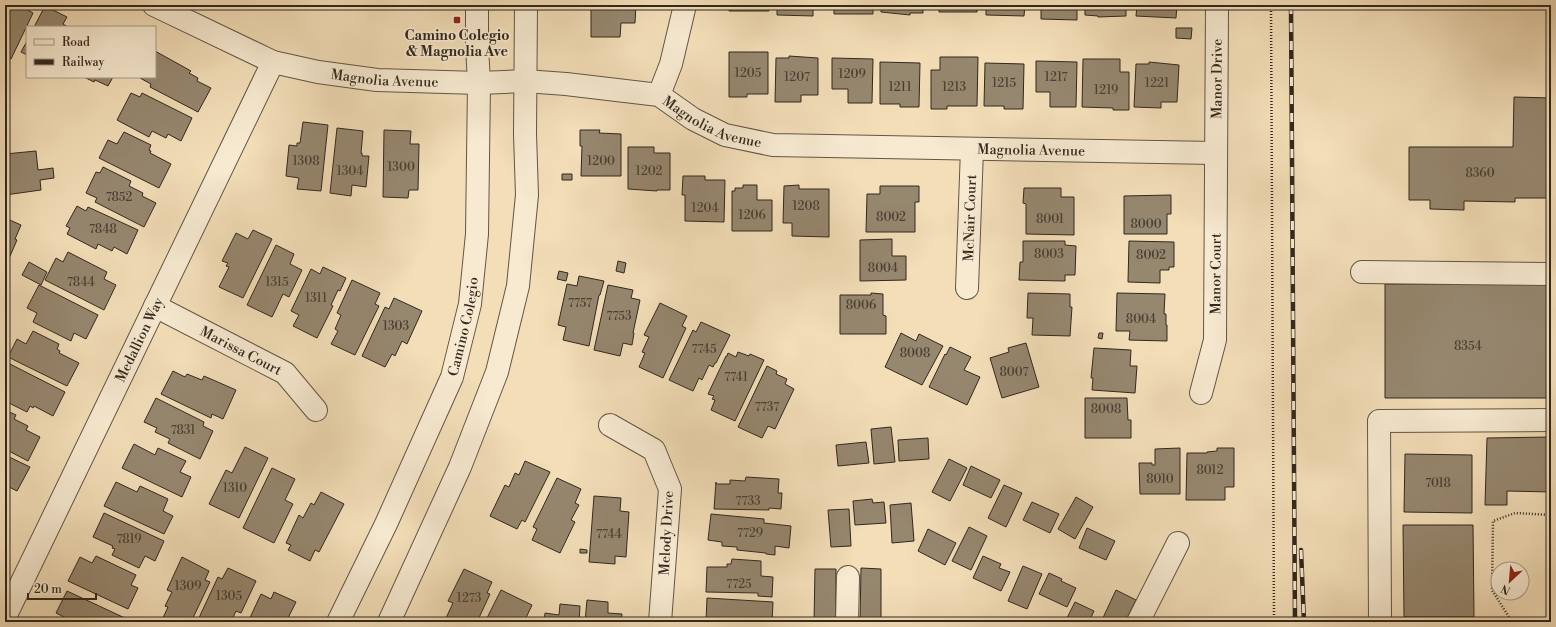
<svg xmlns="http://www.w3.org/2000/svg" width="1556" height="627" viewBox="0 0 1556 627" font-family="'Libre Bodoni',serif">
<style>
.building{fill:#96876f;stroke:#31281f}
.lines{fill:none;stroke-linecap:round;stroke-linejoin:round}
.minor-casing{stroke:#625645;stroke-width:24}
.path{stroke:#31281f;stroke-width:2.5;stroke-dasharray:1 2;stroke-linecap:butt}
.minor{stroke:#f7ead1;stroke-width:22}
.rail-casing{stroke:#31281f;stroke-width:4.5}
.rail{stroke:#f7ead1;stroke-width:3;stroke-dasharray:9;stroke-linecap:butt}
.poi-dot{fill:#8f2418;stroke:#f7ead1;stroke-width:1.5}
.labels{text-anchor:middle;stroke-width:3.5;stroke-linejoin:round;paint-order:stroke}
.number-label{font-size:12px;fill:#4a4033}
.poi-label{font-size:14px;font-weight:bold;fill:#31281f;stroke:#f7ead1}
.street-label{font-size:14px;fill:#31281f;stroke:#f7ead1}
</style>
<rect width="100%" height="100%" fill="#f3deb8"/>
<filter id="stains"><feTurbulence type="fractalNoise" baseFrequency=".005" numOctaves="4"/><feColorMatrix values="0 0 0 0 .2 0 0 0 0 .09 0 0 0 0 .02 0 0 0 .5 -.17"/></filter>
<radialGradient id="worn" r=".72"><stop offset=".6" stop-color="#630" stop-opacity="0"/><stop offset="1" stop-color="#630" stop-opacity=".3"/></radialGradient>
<!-- building -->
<path class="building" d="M5,5H25L24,8L33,13L11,59L5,57Z
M591,5H636L635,23H621L620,37H591Z
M729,5H769V11H729Z
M777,5H813V16L777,15Z
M834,5H873V14H834Z
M881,5H923V13H910V15L881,12Z
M939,5H977V12H939Z
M986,5H1025L1024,16L986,15Z
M1032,5H1077V20L1041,19V6Z
M1085,5H1126V16L1098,17V16L1085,15Z
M1137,5H1177L1176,18L1136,16Z
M45,6L67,17L63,24L68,27H34Z
M1176,28H1192L1191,39L1176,38Z
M27,41V55L21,52Z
M155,51L191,71L189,73L198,78L197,81L211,88L198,112L150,87L151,84L140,78L155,77Z
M729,52H768V94H747V97H729Z
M789,56L818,58V95H801V102H775L776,58H789Z
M940,57H978L977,106H947V109H931V70H940Z
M832,58L873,59L872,103H848V89H832Z
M1083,59H1120V72H1129V110H1113V108L1082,107Z
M1036,61L1077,62L1076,107H1050V92H1036Z
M880,62L920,63L919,107H900V104H880Z
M1149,62L1179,65L1177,102H1161V108L1134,107L1136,64H1149Z
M985,63L1024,64L1023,109H1004V106H984Z
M84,77H113L108,86L95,80L94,82Z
M131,93L140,97L142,93L192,118L181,141L168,134L166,138L152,131L149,137L117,120Z
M1514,97L1551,98V198H1515V202L1464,201V210L1430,209V200H1409V147H1513Z
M303,122L328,125L321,191L297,189L299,178L286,176L289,145L297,146V143H300Z
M337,128L363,131L361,153H362V156H369L366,187L352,185L351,196L330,193Z
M384,130L411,131L410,144H419L418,190H409L408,198L383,197Z
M580,130H600L599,133L621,134V176H581L582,146H580Z
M124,132L151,145L149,150L151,151L150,153L171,164L159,188L99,158L108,140L117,144Z
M628,147H654V153H670V190H657V191L628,189Z
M36,151L38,170L53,168L54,178L40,180L41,190L5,195V154Z
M103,167L131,181L129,186L143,193L142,196L156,203L144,227L95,202L97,198L86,193L96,172L100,173Z
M562,174H572V180H562Z
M683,176H705V180H725L724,222L685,221V195H682Z
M743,185H757V200H772V231H732V191H735V188H743Z
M799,185V189H829V237L792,236V223H783L784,186Z
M880,186H919V202H915V232H866L867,194H880Z
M1024,188H1061V197H1074V235L1026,234V204L1023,203Z
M1171,195V214H1167V234H1124V196Z
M77,206L86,211L88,207L138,230L127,254L114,247L112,251L98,244L96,249L67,234L70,228L66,226Z
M1548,209H1551V234H1547Z
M5,218L21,225L15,239L17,240L7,263L5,262Z
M253,230L272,239L243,298L219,287L229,267L226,266L228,263L222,261L236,233L248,239Z
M892,239V256H906V280L860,281V240Z
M1023,241H1065V245L1076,246L1075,275H1065V281L1019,280L1020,262H1023Z
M1129,241L1174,242V267H1169V270H1160V283L1128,282Z
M276,245L294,254L290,264L302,270L289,297L283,294L272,317L247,305Z
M68,252L107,272L104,279L116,285L104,310L45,280L56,258L63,262Z
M618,261L626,263L624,273L616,271Z
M29,262L47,272L41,285L22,275Z
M323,267L346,278L340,291L338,290L331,305L333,306L317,338L293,326L299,315L291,311L311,269L320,274Z
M559,271L568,273L566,281L557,279Z
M579,276L604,281L600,295H599L589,346L563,340L566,327L558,325L567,284L577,286Z
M352,280L380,293L375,304L379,306L355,355L331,344L338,331L335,329L341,315L337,313Z
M1385,284H1551V398H1385Z
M39,285L98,315L86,339L74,333L71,341L33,322L37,313L27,308Z
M608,285L633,290L631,298L640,300L633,333H634L632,345L623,343L620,356L594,350Z
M871,293L883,294V315L886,316V334H840V295H871Z
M1028,293L1070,294V307H1072L1070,336L1032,335L1033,318H1027Z
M1117,293L1165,294L1164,314H1166V325H1167V341L1129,340L1130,331H1116Z
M394,298L422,311L407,344L402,341L395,356L392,354L385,367L362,356L385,307L389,309Z
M660,303L687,316L682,326L686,328L663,378L639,367L645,353L642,352L649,337L644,335Z
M701,322L730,335L716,363H715L713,367L709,365L702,380L699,378L693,391L669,380L693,330L696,332Z
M33,331L59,344L57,349L60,351L59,353L79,363L67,386L8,357L17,339L26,344Z
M901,333L916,341L919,334L943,346L922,385L885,367Z
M1099,333H1103L1102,339L1098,338Z
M1026,343L1039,387L1002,398L990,358L1009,352L1008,348Z
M950,347L971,357L964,370L980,377L967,405L929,387L945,354L946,355Z
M1094,348L1131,350L1130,366H1137L1135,393L1092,390L1093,378H1091Z
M738,352L749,356L750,354L764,360L735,421L711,410L715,400L712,399L714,396L708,394L726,356H727L728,353L736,357Z
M6,362L65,392L53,416L34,406L33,408L30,406L27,412L5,401Z
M767,366L777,371L776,374L787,379L785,384L794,389L775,429L768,426L762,438L738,427Z
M173,371L185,377L187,374L202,380L204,376L236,390L223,419L212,414L211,418L161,394Z
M156,398L204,422L203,426L213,431L200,459L168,443L170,439L155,432L157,428L144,422Z
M1085,398H1127L1128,420H1131V438H1085Z
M5,410L16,415L14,419L28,426L26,430L40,437L28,461L5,449Z
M891,427L895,462L874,464L871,429Z
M1551,437V492L1507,491V505H1485L1487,438Z
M928,438L929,459L899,461L898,440Z
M866,442L869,463L838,466L836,445Z
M134,444L155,455L158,448L186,461L180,472L191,477L182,497L122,468Z
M245,447L268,458L239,518L209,504L226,470L232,473Z
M1180,448V494H1140L1139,463H1152V465H1155V449Z
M1217,448H1234V487H1225V500H1186L1187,453H1207V452L1217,451Z
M1405,454L1472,455V513L1404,512Z
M5,455L30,467L17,491L5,485Z
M949,459L967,468L950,501L932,492Z
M525,461L550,472L525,522L522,520L517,529L490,516L505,485L509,487L515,473L519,475Z
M971,466L1000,480L991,498L963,485Z
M272,468L295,479L285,500L293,504L274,543L243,528Z
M746,477L779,479L778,493H782L781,509L769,508V510L714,509L716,482V484H730V480L745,481Z
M557,478L581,489L575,503L579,505L571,520L575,522L560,553L532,540L537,529L533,527Z
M116,482L137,492L140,486L168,499L163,511L173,516L164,534L104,506Z
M1004,485L1022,493L1006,527L988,518Z
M321,492L344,504L319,552L315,550L310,561L288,550L291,545L286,543L299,515L303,518L311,503L314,505Z
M594,496L621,498L620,511L629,512L626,557L615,556V564L589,562Z
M1076,497L1093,507L1075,539L1058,529Z
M872,499L873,503L884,502L886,523L855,525L853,501Z
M1032,502L1059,514L1050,533L1023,520Z
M911,503L914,541L892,543L890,505Z
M849,509L851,546L831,547L828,510Z
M104,513L164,541L155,561L145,556L139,568L112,555L115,549L112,548L113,546L93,537Z
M711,514L764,519V523L791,526L789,548L775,546V555L766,554V553L737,550V547L722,546V542L708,540Z
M1403,525H1473L1474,617H1404Z
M969,527L987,536L971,570L952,561Z
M1087,528L1115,541L1106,560L1079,548Z
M928,529L956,543L945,565L918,551Z
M580,549L587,550V553H580Z
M96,556L136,575L131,585L138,588L128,609L68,581L80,557L92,563Z
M983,556L1001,564L999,568L1010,572L1001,591L973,578Z
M182,557L209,571L205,580L210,582L191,622H166L162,620L168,607L165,606L172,592L167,590Z
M732,559L761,561V576L773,577L772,597L758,596V593L706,592L707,567H727V564H731Z
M1023,566L1042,574L1027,609L1008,601Z
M228,568L256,581L241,613L236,611L231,622H197L218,577L222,579Z
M861,568L881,569V622H860Z
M464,569L492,582L487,593L490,594L477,622H448L449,619L446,618L453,603L448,601Z
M815,569H836V622H814Z
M1049,573L1062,579L1061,581L1076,588L1067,607L1039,594Z
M501,590L532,605L524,622H485Z
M1116,590L1136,600L1125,622H1101Z
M67,591L127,619L125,622H67L68,619L56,613Z
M274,592L296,602L286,622H248L261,594L271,599Z
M707,598L773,602L772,622H706Z
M587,600L608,602V613L622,614L621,622H585Z
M1075,602L1094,611L1089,622H1065Z
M560,604L580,606L579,622H544L545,613L559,615Z"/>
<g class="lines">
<!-- minor casing -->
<g class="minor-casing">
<g id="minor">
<path id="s1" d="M154,5L273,62L318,72L377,80L479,83L525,81L566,84L659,95L693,119L725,135L773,145L1215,153"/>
<path d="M659,95L671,64L685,5"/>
<path d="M1362,272L1551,274"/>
<path id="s2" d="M967,288L972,149"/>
<path id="s3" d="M155,306L285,373L316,410"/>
<path id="s4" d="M1201,393L1215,340L1217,5"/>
<path d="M610,425L654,450L670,489L660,622"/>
<path id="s5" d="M5,617L273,62"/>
<path id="s6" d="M338,622L386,524L452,377L470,304L477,234L479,83L477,46V5"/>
<path d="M389,622L460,467L497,372L518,286L527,195L525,134L526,5"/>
<path d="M847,622L848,577"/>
<path d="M1138,622L1178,543"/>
<path d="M1380,622L1379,421L1551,420"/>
</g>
</g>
<!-- path -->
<path class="path" d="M1271,5L1274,622
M1512,622L1492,590L1493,521L1515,513L1551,515"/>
<!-- minor -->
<use href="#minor" class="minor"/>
<!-- rail casing -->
<g class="rail-casing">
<path id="rail" d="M1291,5L1295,622
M1301,550L1304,622"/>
</g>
<!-- rail -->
<use href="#rail" class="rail"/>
</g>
<!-- markers -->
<rect class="poi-dot" x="453" y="16" width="8" height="8" rx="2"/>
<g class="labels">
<!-- number labels -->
<g class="number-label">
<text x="748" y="77">1205</text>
<text x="852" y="78">1209</text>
<text x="797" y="81">1207</text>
<text x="1056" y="81">1217</text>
<text x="1004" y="87">1215</text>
<text x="1157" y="87">1221</text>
<text x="900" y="91">1211</text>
<text x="954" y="91">1213</text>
<text x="1106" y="94">1219</text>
<text x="306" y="165">1308</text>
<text x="601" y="165">1200</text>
<text x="401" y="171">1300</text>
<text x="350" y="175">1304</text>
<text x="649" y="175">1202</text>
<text x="1480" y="177">8360</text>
<text x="119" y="201">7852</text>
<text x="806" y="210">1208</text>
<text x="705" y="212">1204</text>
<text x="752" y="219">1206</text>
<text x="891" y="221">8002</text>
<text x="1050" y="223">8001</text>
<text x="1146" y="228">8000</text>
<text x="103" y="233">7848</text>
<text x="1049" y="258">8003</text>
<text x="1151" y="259">8002</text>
<text x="883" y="272">8004</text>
<text x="81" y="286">7844</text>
<text x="277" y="286">1315</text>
<text x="316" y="302">1311</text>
<text x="580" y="307">7757</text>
<text x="861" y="309">8006</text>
<text x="619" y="320">7753</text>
<text x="1141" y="323">8004</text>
<text x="396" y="330">1303</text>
<text x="1468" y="350">8354</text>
<text x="704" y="353">7745</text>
<text x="915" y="357">8008</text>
<text x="1014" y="376">8007</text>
<text x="736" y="381">7741</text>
<text x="767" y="411">7737</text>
<text x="1106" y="413">8008</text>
<text x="183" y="434">7831</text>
<text x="1210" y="474">8012</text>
<text x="1160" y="483">8010</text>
<text x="1438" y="487">7018</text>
<text x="235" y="492">1310</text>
<text x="748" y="505">7733</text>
<text x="750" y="537">7729</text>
<text x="609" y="538">7744</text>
<text x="129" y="543">7819</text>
<text x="739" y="588">7725</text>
<text x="188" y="590">1309</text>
<text x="229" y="600">1305</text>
<text x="469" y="602">1273</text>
</g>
<!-- poi labels -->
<g class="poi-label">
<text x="457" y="40">Camino Colegio<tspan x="457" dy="16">&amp; Magnolia Ave</tspan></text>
</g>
<!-- street labels -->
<g class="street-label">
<text dy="5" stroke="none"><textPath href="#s1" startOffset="245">Magnolia Avenue</textPath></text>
<text dy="5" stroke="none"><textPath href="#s4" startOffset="316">Manor Drive</textPath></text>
<text dy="5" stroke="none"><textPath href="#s1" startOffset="581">Magnolia Avenue</textPath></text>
<text dy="5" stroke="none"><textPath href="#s1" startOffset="905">Magnolia Avenue</textPath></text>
<text dy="5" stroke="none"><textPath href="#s2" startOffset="70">McNair Court</textPath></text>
<text dy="5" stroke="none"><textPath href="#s4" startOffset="121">Manor Court</textPath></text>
<text dy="5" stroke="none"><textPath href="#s6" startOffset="322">Camino Colegio</textPath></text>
<text dy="5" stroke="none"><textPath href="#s5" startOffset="308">Medallion Way</textPath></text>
<text dy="5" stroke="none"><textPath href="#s3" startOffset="97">Marissa Court</textPath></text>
<text transform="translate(666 533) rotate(-87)" y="5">Melody Drive</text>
</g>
</g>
<!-- margin -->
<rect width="1556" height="627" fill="none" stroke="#f3deb8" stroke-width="20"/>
<rect x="6" y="6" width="1544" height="615" fill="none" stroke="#31281f" stroke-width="2"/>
<rect x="10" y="10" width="1536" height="607" fill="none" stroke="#31281f"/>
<!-- legend -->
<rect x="26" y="26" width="130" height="52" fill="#f7ead1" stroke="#a89c8a"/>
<rect x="34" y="39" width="20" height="6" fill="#f7ead1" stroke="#a89c8a"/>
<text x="62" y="46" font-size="12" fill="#31281f">Road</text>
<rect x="34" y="59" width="20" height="6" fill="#31281f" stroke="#a89c8a"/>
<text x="62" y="66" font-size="12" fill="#31281f">Railway</text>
<!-- north arrow -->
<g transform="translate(1510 581) rotate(206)"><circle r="19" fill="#f7ead1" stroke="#a89c8a"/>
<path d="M0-3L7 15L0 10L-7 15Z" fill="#8f2418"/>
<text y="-6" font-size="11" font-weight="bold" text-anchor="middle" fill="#31281f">N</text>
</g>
<!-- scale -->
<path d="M28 593v6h68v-6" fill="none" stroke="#31281f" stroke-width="2"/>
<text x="34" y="593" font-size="12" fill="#31281f" stroke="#f7ead1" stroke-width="3" paint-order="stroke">20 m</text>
<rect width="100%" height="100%" filter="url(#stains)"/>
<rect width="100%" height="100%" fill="url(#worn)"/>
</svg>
